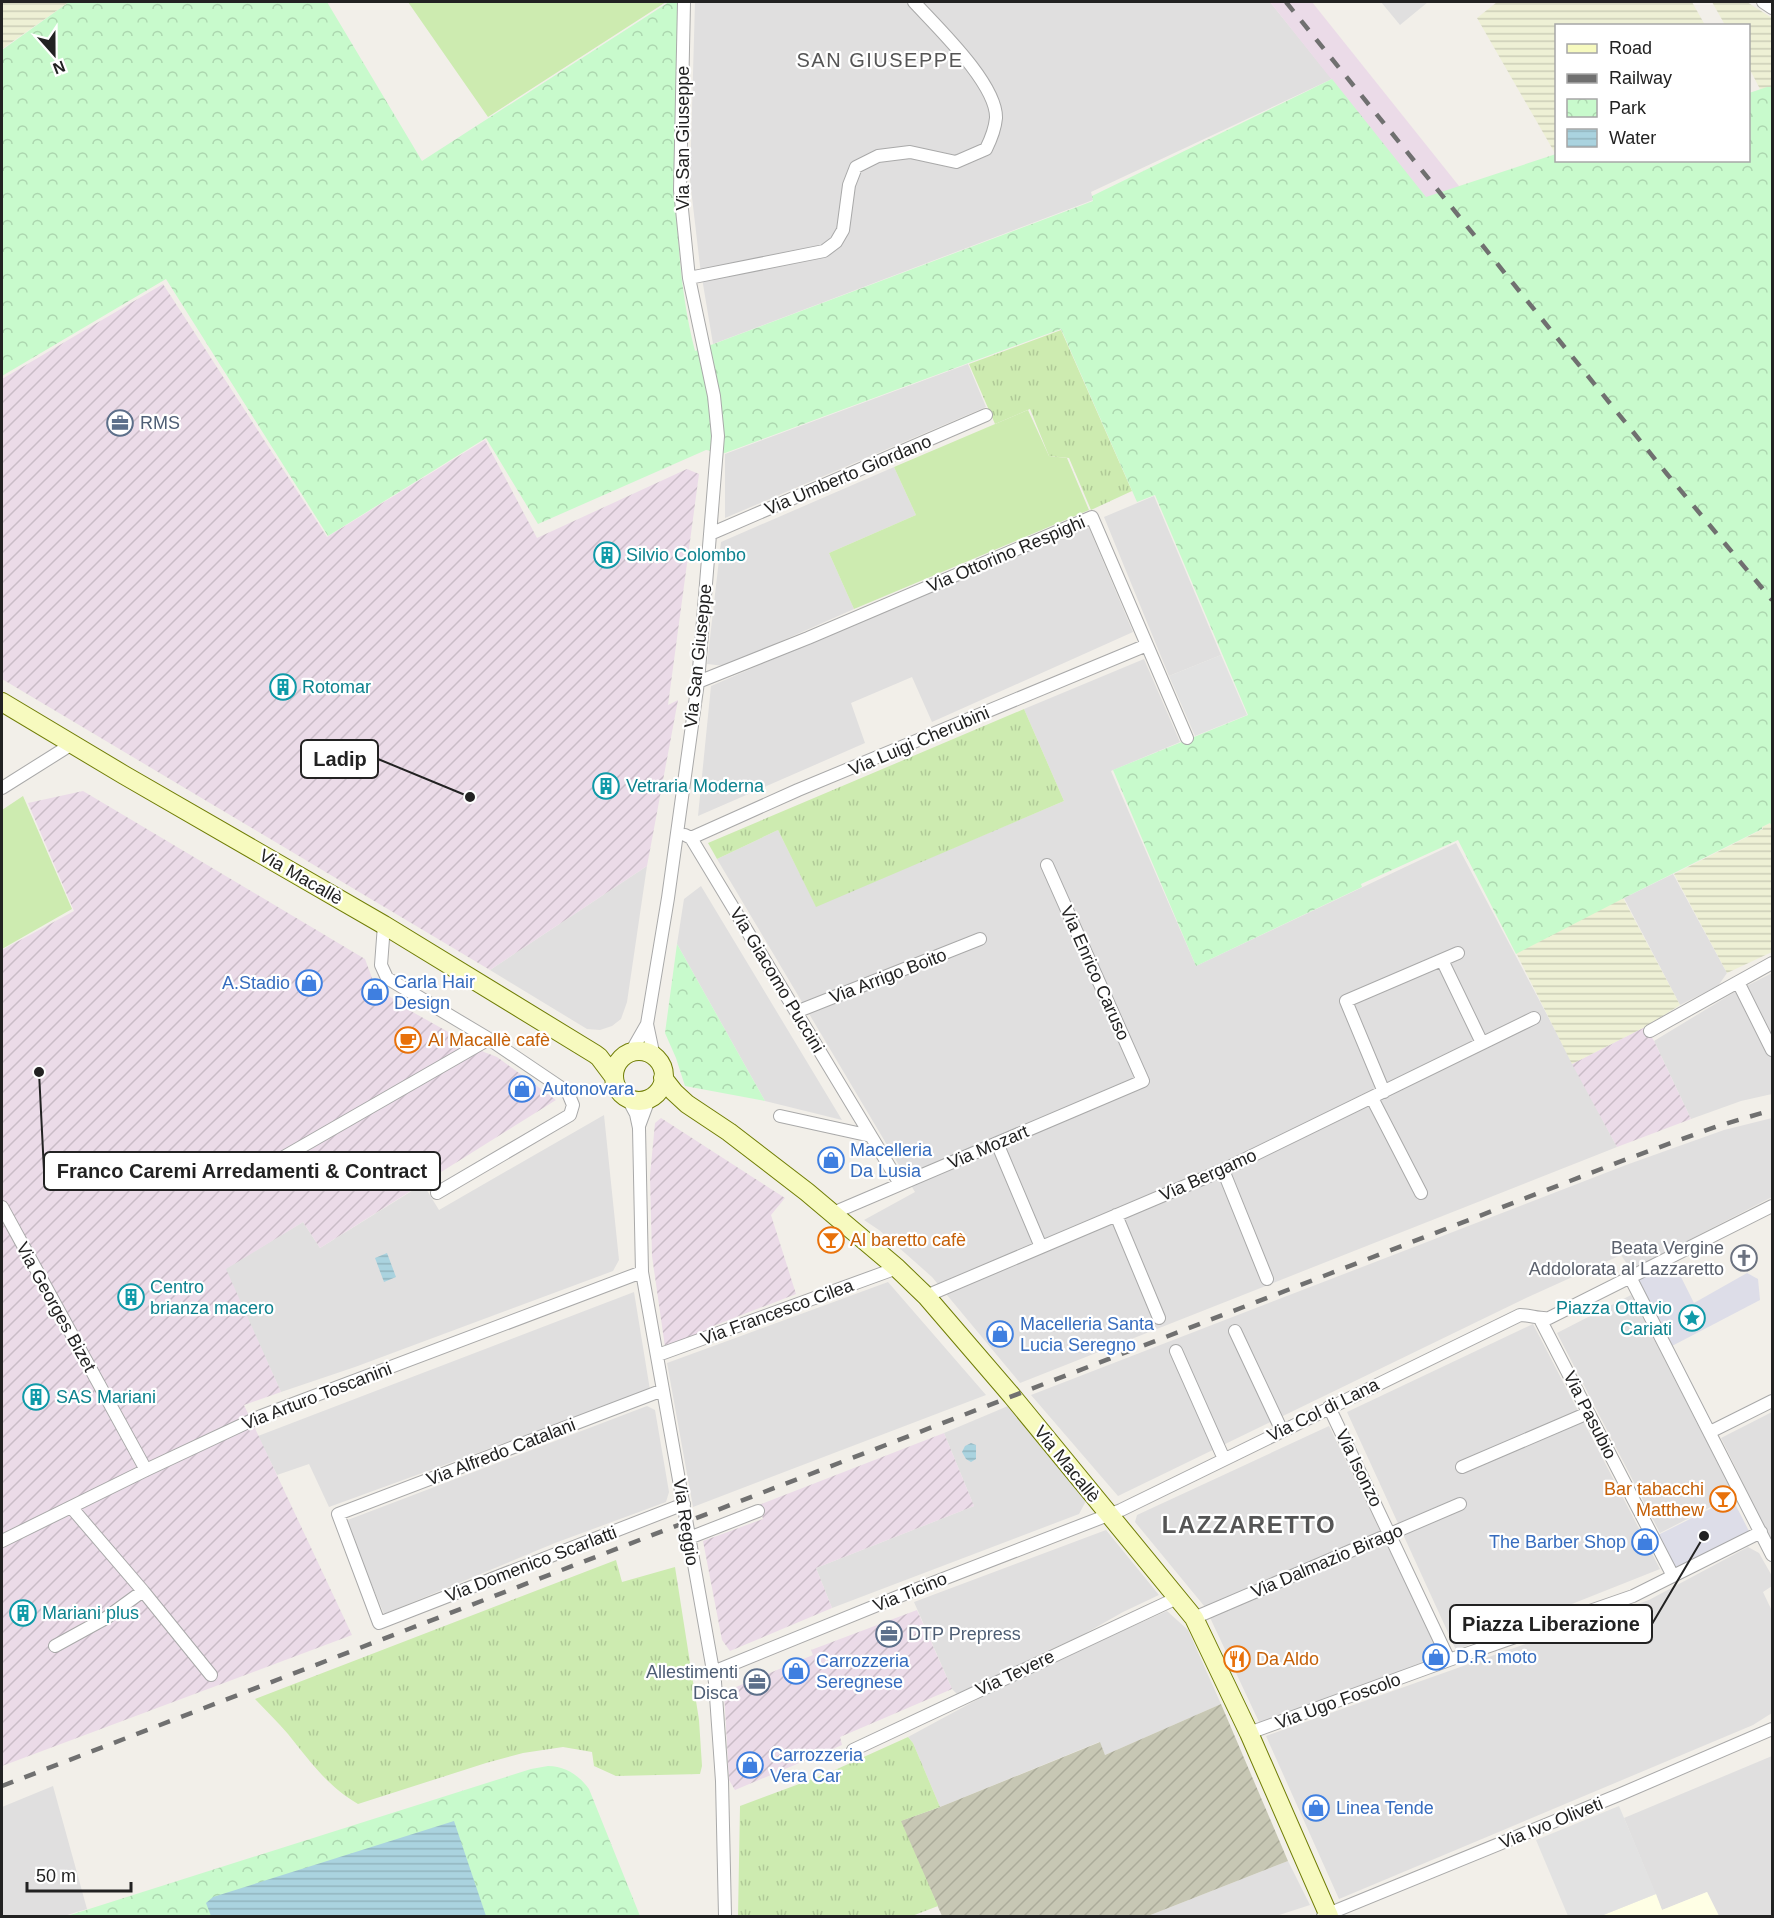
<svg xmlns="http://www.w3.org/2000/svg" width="1774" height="1918" viewBox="0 0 1774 1918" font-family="Arial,sans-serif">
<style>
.residential{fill:#e0dfdf}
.industrial{fill:url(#industrial-furrows)}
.education{fill:#ffffe5}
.railway{fill:#ebdbe8}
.construction{fill:url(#construction-furrows)}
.farmland{fill:url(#farmland-rules)}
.grass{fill:url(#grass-tufts)}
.park{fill:url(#park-crowns)}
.garden{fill:#cdebb0}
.parking{fill:#e2e2e2}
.plaza{fill:#dddde8}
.water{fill:url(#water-rules)}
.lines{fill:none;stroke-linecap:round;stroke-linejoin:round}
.street-casing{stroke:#a9a9a9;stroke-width:14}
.secondary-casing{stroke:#707d05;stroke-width:20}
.street{stroke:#fff;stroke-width:12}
.secondary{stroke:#f7fabf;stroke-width:18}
.rail{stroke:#707070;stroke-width:4.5;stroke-dasharray:12 12;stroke-linecap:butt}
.labels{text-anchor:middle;stroke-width:4.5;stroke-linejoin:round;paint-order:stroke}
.street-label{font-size:18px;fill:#222;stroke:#fff}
.service-label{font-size:18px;fill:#4e5e75;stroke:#fff;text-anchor:start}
.culture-label{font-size:18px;fill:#0d838f;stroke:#fff;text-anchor:start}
.shop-label{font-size:18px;fill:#366cbe;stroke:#fff;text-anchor:start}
.food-label{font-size:18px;fill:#c56008;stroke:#fff;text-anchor:start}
.worship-label{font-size:18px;fill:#5b616d;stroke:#fff;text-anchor:end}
.neighbourhood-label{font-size:20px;letter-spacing:1.5px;fill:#555;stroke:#fff}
.district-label{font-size:24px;font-weight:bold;letter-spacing:1.5px;fill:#555;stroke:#fff}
.leader{fill:none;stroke:#222;stroke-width:2}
.callout-dot{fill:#222;stroke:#fff;stroke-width:2}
.callout{fill:#fff;stroke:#222;stroke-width:2}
.callout-label{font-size:20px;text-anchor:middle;font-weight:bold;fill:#222}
</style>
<defs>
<pattern id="industrial-furrows" width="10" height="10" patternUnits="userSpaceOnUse" patternTransform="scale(1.5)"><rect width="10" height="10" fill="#ebdbe8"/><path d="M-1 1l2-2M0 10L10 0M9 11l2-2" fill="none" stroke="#c9bcc7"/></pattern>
<pattern id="construction-furrows" width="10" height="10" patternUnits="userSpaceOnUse" patternTransform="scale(1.5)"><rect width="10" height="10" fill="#c7c7b4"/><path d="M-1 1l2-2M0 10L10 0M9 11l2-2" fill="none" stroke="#abab9a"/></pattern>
<pattern id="farmland-rules" width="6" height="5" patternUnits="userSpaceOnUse" patternTransform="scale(1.5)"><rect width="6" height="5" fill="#eef0d5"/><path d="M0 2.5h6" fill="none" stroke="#ccceb7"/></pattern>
<pattern id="grass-tufts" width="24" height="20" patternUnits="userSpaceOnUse" patternTransform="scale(1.5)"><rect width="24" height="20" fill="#cdebb0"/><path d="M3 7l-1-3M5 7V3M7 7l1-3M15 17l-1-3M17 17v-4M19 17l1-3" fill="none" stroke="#b0c997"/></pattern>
<pattern id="park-crowns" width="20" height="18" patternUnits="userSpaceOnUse" patternTransform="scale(1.5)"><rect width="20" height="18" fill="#c8facc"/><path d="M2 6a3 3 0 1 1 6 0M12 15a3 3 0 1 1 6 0" fill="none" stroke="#acd6af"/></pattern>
<pattern id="water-rules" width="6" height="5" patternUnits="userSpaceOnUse" patternTransform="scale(1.5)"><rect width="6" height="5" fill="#aad3df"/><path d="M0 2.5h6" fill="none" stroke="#92b5bf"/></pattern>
</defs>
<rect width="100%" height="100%" fill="#f2efe9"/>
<!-- residential -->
<path class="residential" d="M695,2H1270L1332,79L1091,192L1093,200L713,344L700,266L690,180Z
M1381,2H1428L1400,25Z
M968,364L986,407L725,518V454Z
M894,467L916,515L829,553L854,609L725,666L707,664L721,542Z
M1154,496L1221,655L1169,676L1104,517Z
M1089,528L1133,632L932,722L912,677L851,703L865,743L698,816L711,686L1073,529Z
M1144,659L1180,742L1111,771L1196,966L1456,843L1617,1147L1020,1383L932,1277L879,1230L864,1220L915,1192L717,859L778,830L816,906L1064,801L1024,709Z
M647,866L627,1002L621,1019L612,1026L600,1030L587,1029L490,970Z
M1673,874L1727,973L1718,986L1680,1005L1624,898Z
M701,886L842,1120L765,1101L677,944L684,899Z
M1772,973V1094L1741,1101L1691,1119L1654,1041L1733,993Z
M604,1115L619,1260L613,1271L355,1367L281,1392L225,1269L303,1222L320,1248L423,1184L439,1210Z
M1772,1118V1197L1631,1270L1621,1255L1526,1298L1118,1496L1031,1395L1626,1165L1724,1130Z
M888,1282L986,1395L693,1507L667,1363Z
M634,1292L650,1390L329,1507L309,1464L277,1475L258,1436Z
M1631,1295L1734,1495L1660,1533L1557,1333Z
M1533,1324L1660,1569L1456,1650L1347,1412Z
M647,1406L655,1410L669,1492L666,1502L555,1543L384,1614L345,1521Z
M1008,1406L1086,1501L1079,1514L832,1608L816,1568L974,1506L944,1433Z
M1772,1412V1542L1721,1438Z
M1329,1426L1441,1656L1260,1724L1205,1607L1135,1522L1137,1515Z
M1106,1530L1159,1595L1123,1612L1079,1637L1042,1653L960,1697L952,1689L914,1602Z
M1748,1547L1759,1553L1772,1576V1586L1763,1592L1772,1611V1713L1753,1725L1339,1899L1266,1736L1649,1600Z
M1167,1611L1188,1630L1221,1704L1105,1755L1099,1742L940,1807L913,1743L908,1737L1021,1676Z
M1772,1756V1916H1719L1707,1892L1662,1910L1624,1818Z
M53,1786L87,1909L64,1916H2V1807Z
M1288,1861L1310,1905L1276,1916H1148Z"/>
<!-- industrial -->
<path class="industrial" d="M163,284L327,537L485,440L537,538L687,469L699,474L668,705L678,700L647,866L490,970L2,679V379Z
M83,791L365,959L375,986L409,1010L484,1052L497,1057L556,1100L320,1248L303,1222L226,1269L281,1392L244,1405L352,1635L2,1766V950L74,911L28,803Z
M1645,1027L1654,1041L1691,1119L1617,1147L1572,1064Z
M661,1118L785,1198L771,1215L796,1294L708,1328L703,1334L665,1347L652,1256L650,1176L655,1123Z
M944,1433L974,1506L816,1568L832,1608L730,1651L722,1640L703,1541L763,1519L759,1505Z
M917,1610L952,1689L840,1737L842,1745L735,1790L729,1780L724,1692L813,1655L811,1650Z"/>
<!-- education -->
<path class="education" d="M1707,1892L1719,1916H1601L1656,1894L1662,1910Z"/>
<!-- railway -->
<path class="railway" d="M1270,2H1312L1578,335L1425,197Z"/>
<!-- construction -->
<path class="construction" d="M1221,1704L1288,1861L1148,1916H942L900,1821L940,1807L1100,1742L1105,1755Z"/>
<!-- farmland -->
<path class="farmland" d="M2,2H69L2,49Z
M1497,2H1692L1705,25L1556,26V155L1477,18Z
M1712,2H1747L1772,18V112L1749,68L1748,26L1725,25Z
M1770,823L1772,828V952L1727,973L1674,874L1763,829L1762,827Z
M1465,851L1623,898L1680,1005L1645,1027L1572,1064Z"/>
<!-- grass -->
<path class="grass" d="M1061,330L1132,491L1091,510L1069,458L1049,456L1030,409L995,424L969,364Z
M1024,709L1064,801L816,907L778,830L717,859L708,843Z
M616,1560L622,1582L675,1567L699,1720L702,1766L700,1774L616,1776L594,1766L592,1752L563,1747L523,1753L486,1763L358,1804C327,1786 310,1761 288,1734C278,1722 266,1711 255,1699Z
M908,1737L913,1743L940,1807L901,1821L938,1906L912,1916H738L740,1806L826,1774Z"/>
<!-- park -->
<path class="park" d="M69,2H327L422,161L669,2H683C679,117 666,237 695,351L1093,201L1092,196L1332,79L1426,197L1556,154V160H1748L1749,93L1767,87H1772V827L1770,823L1762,827V829L1624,898L1516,954L1458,840L1361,884L1362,887L1196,966L1113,770L1248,715L1155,495L1137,502L1061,329L725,453L706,450L538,524L486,438L328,536L166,279L2,376V50Z
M677,944L765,1101L685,1086L676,1058L665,1033Z
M548,1766C565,1766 579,1775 589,1789L640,1916H67L531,1769Z"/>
<!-- garden -->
<path class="garden" d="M408,2H666L488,117Z
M1028,410L1049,456L1067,458L1089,510L854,609L829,553L916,515L894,467Z
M23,796L72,909L2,949V810Z"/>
<!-- parking -->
<path class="parking" d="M1221,655L1247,715L1195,736L1169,676Z
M1619,1806L1656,1894L1601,1916H1568L1536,1840Z"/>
<!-- plaza -->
<path class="plaza" d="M1667,1267L1681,1277L1694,1303L1747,1273L1758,1279L1760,1300L1672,1346L1639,1280Z
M1732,1498L1751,1535L1675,1573L1656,1536Z"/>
<!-- water -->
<path class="water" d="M387,1253L396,1277L384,1282L375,1258Z
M971,1443L976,1445V1459L971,1462L966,1459L962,1452L965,1446Z
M454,1821L486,1916H211L206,1903L213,1897Z"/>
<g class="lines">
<!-- street casing -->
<g class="street-casing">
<path id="street" d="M1763,2L1772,8
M689,278L824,251L836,242L843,230L849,185L856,167L878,156L910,152L956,162L986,149C991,139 995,129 996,118C997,84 937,27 914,2
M710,534L986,415
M698,682L808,638L1092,517L1187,738
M2,788L72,744
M685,835L691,838L900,1184
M691,838L798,790L1147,645
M384,925L381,965L387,978L489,1039L563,1089L568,1093L573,1105L570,1115L437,1193
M1442,960L1482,1043
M1738,982L1772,1050
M796,1012L980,939
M647,1024L654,1057
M1650,1031L1772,963
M631,1052L647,1024L668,898L698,682L718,436L714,396L689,278L680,190L684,2
M1384,1092L1346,1001L1458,953
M1372,1098L1421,1193
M628,1099L636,1114L639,1128L642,1272L715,1682L722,1781L725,1916
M780,1116L871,1136
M639,1126L649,1099
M997,1143L1041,1247
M275,1162L489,1039
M1223,1170L1267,1279
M2,1207L146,1470
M833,1213L1143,1081L1047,865
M1116,1215L1159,1318
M1630,1277L1772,1555
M926,1296L1223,1170L1534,1018
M1540,1319L1673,1576
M1235,1331L1282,1431
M1176,1351L1224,1459
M658,1355L897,1268
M663,1390L338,1514L379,1623L684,1504
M1329,1407L1449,1660
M1710,1432L1772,1401
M1462,1467L1588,1413
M71,1507L143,1591L211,1675
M689,1538L758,1511
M2,1541L146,1470L261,1416L642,1272
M1194,1618L1460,1504
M55,1646L106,1618L143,1591
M713,1672L912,1591L1121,1510L1520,1315C1530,1315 1539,1319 1549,1318L1772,1206
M1249,1733L1449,1660L1633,1596L1761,1532
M853,1750L1177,1598
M1323,1916L1621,1794L1772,1729"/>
</g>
<!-- secondary casing -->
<g class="secondary-casing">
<path id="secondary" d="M2,702L124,775L384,925L595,1054L599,1057L614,1077
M614 1076a25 25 0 1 1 50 0a25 25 0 1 1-50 0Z
M663,1078L674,1092L687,1104L729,1132L807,1192L897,1268L926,1296L1012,1396L1194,1618L1249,1733L1329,1916"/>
</g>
<!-- street -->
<use href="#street" class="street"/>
<!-- secondary -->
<use href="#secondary" class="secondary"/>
<!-- rail -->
<path class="rail" d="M1286,2L1667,474L1772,600
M2,1786L1627,1159L1718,1126L1772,1110"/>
</g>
<!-- icons -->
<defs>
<g id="office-ring" transform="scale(1.35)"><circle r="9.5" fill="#fff" stroke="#5c6f8a" stroke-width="1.5"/><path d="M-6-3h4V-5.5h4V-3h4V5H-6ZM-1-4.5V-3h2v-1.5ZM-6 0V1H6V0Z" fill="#5c6f8a"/></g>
<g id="building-ring" transform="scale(1.35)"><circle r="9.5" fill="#fff" stroke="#0f9aa8" stroke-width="1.5"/><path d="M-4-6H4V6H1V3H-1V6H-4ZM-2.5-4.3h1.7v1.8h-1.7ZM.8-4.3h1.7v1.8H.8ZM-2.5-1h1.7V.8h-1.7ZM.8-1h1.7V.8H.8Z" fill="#0f9aa8"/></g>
<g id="shop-ring" transform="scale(1.35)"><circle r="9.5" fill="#fff" stroke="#3f7fe0" stroke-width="1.5"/><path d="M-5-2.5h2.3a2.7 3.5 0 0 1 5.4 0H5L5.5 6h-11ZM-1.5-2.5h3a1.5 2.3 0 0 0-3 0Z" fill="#3f7fe0"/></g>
<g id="cafe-ring" transform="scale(1.35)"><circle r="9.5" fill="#fff" stroke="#e8710a" stroke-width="1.5"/><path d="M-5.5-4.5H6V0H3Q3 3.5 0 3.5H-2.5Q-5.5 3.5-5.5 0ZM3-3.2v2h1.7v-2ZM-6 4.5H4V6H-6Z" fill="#e8710a"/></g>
<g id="bar-ring" transform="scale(1.35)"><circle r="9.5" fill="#fff" stroke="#e8710a" stroke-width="1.5"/><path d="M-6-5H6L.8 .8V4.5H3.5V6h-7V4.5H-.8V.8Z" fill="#e8710a"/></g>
<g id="church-ring" transform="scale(1.35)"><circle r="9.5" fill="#fff" stroke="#6b7280" stroke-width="1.5"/><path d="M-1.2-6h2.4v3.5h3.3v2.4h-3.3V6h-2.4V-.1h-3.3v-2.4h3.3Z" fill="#6b7280"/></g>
<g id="sight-ring" transform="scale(1.35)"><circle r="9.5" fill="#fff" stroke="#0f9aa8" stroke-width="1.5"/><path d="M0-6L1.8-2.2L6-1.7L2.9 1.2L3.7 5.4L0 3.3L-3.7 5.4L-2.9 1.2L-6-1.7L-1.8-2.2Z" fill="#0f9aa8"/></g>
<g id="restaurant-ring" transform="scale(1.35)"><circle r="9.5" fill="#fff" stroke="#e8710a" stroke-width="1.5"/><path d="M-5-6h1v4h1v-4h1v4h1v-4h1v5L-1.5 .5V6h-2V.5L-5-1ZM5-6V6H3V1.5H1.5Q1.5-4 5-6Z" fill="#e8710a"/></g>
</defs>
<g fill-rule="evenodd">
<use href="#office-ring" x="120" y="423"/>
<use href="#building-ring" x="607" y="555"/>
<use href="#building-ring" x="283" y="687"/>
<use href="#building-ring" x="606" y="786"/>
<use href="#shop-ring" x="309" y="983"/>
<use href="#shop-ring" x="375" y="992"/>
<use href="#cafe-ring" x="408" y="1040"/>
<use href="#shop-ring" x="522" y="1089"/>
<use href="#shop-ring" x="831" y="1160"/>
<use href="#bar-ring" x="831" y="1240"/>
<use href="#church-ring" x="1744" y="1258"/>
<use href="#building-ring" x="131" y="1297"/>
<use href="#sight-ring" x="1692" y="1318"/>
<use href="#shop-ring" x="1000" y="1334"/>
<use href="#building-ring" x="36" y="1397"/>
<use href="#bar-ring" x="1723" y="1499"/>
<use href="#shop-ring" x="1645" y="1542"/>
<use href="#building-ring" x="23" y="1613"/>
<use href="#office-ring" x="889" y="1634"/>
<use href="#shop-ring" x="1436" y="1657"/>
<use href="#restaurant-ring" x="1237" y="1659"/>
<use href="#shop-ring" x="796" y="1671"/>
<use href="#office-ring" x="757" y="1682"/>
<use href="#shop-ring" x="750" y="1765"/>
<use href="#shop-ring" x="1316" y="1808"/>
</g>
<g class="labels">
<!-- street labels -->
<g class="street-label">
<text transform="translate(683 138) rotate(-90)" y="6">Via San Giuseppe</text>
<text transform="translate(848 475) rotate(-23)" y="6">Via Umberto Giordano</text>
<text transform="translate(1006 554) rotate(-23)" y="6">Via Ottorino Respighi</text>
<text transform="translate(698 656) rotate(-84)" y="6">Via San Giuseppe</text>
<text transform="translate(919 741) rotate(-23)" y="6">Via Luigi Cherubini</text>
<text transform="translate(301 877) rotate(30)" y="6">Via Macallè</text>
<text transform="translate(1095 973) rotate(66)" y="6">Via Enrico Caruso</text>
<text transform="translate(888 976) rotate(-21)" y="6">Via Arrigo Boito</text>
<text transform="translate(777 980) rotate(59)" y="6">Via Giacomo Puccini</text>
<text transform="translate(988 1147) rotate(-23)" y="6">Via Mozart</text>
<text transform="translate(1208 1175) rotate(-24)" y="6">Via Bergamo</text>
<text transform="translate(56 1307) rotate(61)" y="6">Via Georges Bizet</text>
<text transform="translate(777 1312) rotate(-20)" y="6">Via Francesco Cilea</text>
<text transform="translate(317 1396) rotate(-21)" y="6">Via Arturo Toscanini</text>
<text transform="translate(1323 1410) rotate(-26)" y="6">Via Col di Lana</text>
<text transform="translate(1590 1415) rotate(63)" y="6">Via Pasubio</text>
<text transform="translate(501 1452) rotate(-21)" y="6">Via Alfredo Catalani</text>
<text transform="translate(1067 1464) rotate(51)" y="6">Via Macallè</text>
<text transform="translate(1359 1468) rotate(64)" y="6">Via Isonzo</text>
<text transform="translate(686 1522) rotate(81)" y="6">Via Reggio</text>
<text transform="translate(1327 1561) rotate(-23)" y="6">Via Dalmazio Birago</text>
<text transform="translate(531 1564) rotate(-21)" y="6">Via Domenico Scarlatti</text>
<text transform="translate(910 1592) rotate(-22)" y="6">Via Ticino</text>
<text transform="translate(1015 1673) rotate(-25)" y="6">Via Tevere</text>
<text transform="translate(1338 1701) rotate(-20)" y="6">Via Ugo Foscolo</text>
<text transform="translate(1551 1823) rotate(-22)" y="6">Via Ivo Oliveti</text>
</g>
<!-- service labels -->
<g class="service-label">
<text x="140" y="429">RMS</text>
<text x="908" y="1640">DTP Prepress</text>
<text x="738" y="1678" text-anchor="end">Allestimenti<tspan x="738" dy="21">Disca</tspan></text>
</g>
<!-- culture labels -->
<g class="culture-label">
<text x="626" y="561">Silvio Colombo</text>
<text x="302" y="693">Rotomar</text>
<text x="626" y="792">Vetraria Moderna</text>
<text x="150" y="1293">Centro<tspan x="150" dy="21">brianza macero</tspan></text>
<text x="1672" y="1314" text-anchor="end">Piazza Ottavio<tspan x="1672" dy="21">Cariati</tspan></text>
<text x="56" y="1403">SAS Mariani</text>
<text x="42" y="1619">Mariani plus</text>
</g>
<!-- shop labels -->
<g class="shop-label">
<text x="394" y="988">Carla Hair<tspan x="394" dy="21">Design</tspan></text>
<text x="290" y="989" text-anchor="end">A.Stadio</text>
<text x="542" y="1095">Autonovara</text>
<text x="850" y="1156">Macelleria<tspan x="850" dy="21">Da Lusia</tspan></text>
<text x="1020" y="1330">Macelleria Santa<tspan x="1020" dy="21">Lucia Seregno</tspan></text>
<text x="1626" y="1548" text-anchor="end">The Barber Shop</text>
<text x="1456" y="1663">D.R. moto</text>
<text x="816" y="1667">Carrozzeria<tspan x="816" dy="21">Seregnese</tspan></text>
<text x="770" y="1761">Carrozzeria<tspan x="770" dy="21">Vera Car</tspan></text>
<text x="1336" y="1814">Linea Tende</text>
</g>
<!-- food labels -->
<g class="food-label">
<text x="428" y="1046">Al Macallè cafè</text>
<text x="850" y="1246">Al baretto cafè</text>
<text x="1704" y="1495" text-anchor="end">Bar tabacchi<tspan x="1704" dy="21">Matthew</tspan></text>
<text x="1256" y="1665">Da Aldo</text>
</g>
<!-- worship labels -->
<g class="worship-label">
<text x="1724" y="1254">Beata Vergine<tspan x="1724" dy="21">Addolorata al Lazzaretto</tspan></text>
</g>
<!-- neighbourhood labels -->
<g class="neighbourhood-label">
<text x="880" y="67">SAN GIUSEPPE</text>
</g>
<!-- district labels -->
<g class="district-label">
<text x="1249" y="1533">LAZZARETTO</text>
</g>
</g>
<!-- callouts -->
<path class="leader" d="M470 797L378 759M39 1072L44 1171M1704 1536L1652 1624"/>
<g class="callout-dot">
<circle cx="470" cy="797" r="6"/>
<circle cx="39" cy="1072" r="6"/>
<circle cx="1704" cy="1536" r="6"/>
</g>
<g class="callout">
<rect x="301" y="740" width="77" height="38" rx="6"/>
<rect x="44" y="1152" width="396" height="38" rx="6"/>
<rect x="1450" y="1605" width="202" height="38" rx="6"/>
</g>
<g class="callout-label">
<text x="340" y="766">Ladip</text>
<text x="242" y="1178">Franco Caremi Arredamenti &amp; Contract</text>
<text x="1551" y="1631">Piazza Liberazione</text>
</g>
<!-- border -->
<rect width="1774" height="1918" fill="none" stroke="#222222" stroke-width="6"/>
<!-- legend -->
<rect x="1555" y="24" width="195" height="138" fill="#ffffff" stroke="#a7a7a7" stroke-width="1.5"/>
<rect x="1567" y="44" width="30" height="9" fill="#f7fabf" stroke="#a7a7a7" stroke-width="1.5"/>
<text x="1609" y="54" font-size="18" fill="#222222">Road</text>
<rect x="1567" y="74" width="30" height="9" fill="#707070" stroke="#a7a7a7" stroke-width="1.5"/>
<text x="1609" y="84" font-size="18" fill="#222222">Railway</text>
<rect x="1567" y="99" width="30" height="18" fill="url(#park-crowns)" stroke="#a7a7a7" stroke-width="1.5"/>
<text x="1609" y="114" font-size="18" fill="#222222">Park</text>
<rect x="1567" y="129" width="30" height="18" fill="url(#water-rules)" stroke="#a7a7a7" stroke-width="1.5"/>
<text x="1609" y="144" font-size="18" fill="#222222">Water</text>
<!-- north arrow -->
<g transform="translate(54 54) rotate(159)" stroke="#ffffff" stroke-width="4.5" paint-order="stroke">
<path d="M0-4.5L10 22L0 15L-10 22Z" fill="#222222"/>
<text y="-9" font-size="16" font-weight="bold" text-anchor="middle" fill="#222222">N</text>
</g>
<!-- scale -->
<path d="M27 1882v9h104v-9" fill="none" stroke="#222222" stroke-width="3"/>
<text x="36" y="1882" font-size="18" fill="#222222" stroke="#ffffff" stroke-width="4.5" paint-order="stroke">50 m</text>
</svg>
